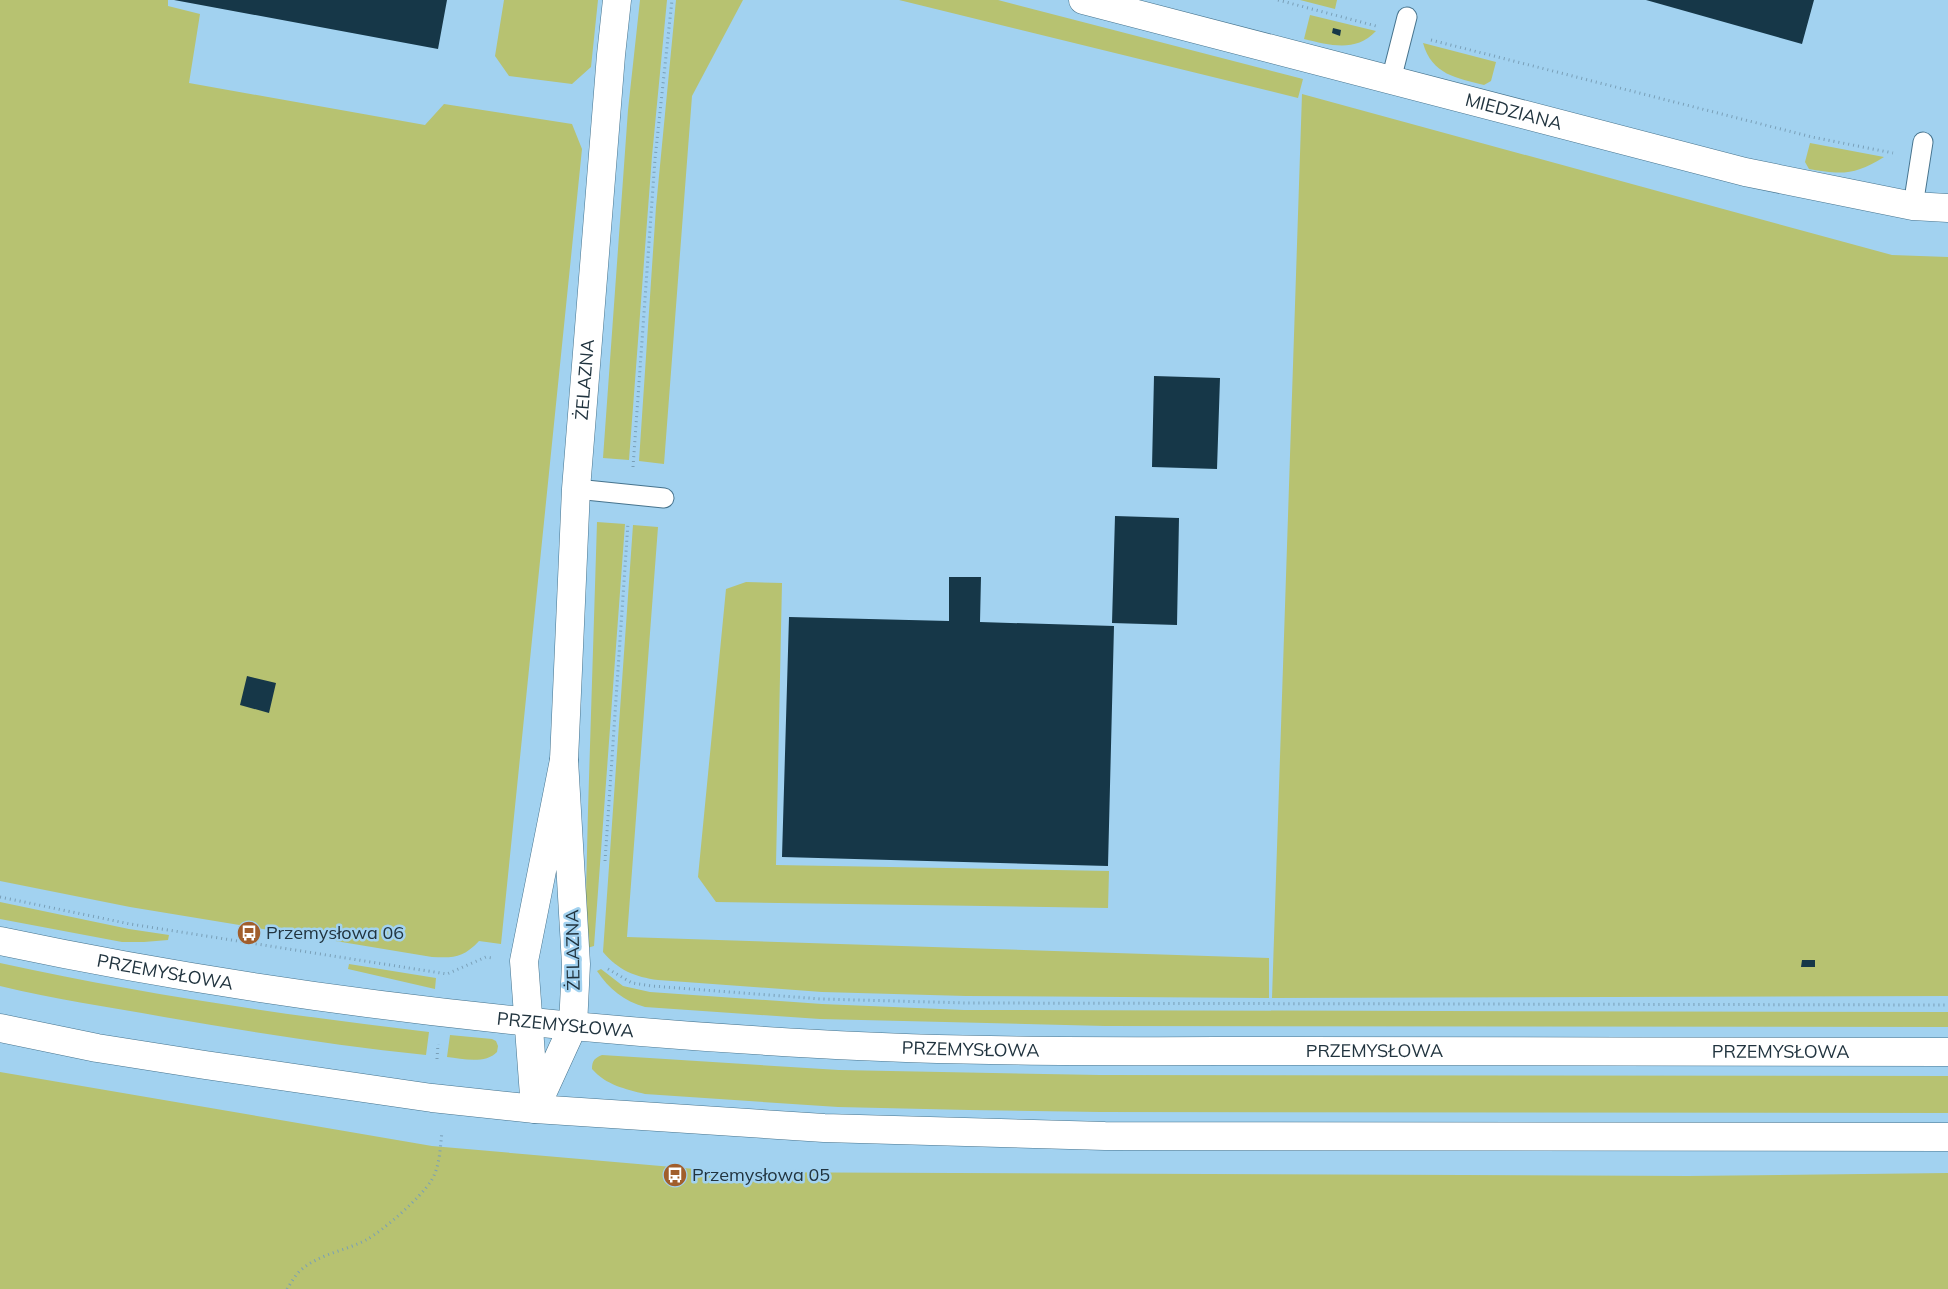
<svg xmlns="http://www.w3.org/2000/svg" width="1948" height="1289" viewBox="0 0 1948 1289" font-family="Mulish,sans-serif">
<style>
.green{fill:#b7c271}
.building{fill:#163748}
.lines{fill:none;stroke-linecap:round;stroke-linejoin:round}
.lane-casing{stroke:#46738d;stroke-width:21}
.street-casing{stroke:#46738d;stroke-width:29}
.secondary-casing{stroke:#46738d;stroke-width:29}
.path{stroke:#799fb7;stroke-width:3;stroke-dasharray:1 4;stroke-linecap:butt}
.lane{stroke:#fff;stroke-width:19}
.street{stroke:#fff;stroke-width:28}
.secondary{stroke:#fff;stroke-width:28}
.labels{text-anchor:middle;stroke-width:5;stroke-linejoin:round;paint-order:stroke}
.street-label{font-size:18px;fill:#21343f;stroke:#a2d2f0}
.poi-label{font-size:18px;fill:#21343f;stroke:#a2d2f0;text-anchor:start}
</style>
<rect width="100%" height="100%" fill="#a2d2f0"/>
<!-- green -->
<path class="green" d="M0,0H168V6L200,14L189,83L425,125L444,104L572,124L582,149L501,944L479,941C463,958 454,958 432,957L130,907L0,881Z
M504,0H598L591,67L572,84L509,76L495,56Z
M640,0H667L652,156L629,460L603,458L628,110Z
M676,0H743L692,96L664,464L639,461L656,207Z
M899,0H998L1303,79L1298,98Z
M1300,0H1337L1335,9Z
M1310,15L1376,31C1355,53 1330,45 1304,39Z
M1423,43L1496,62L1491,81L1484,85C1457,78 1432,75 1423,43Z
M1302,94L1892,255L1948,257V996L1272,998Z
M1810,143L1884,157C1855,175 1842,175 1809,169L1805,162Z
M597,522L625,524L594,946L587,948L585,935L588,810Z
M633,525L658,527L627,937L1269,958V998L966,996L822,992L658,980C635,977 618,970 603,952Z
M746,582L782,583L776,865L1109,871L1108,908L716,902L698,877L726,589Z
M0,902L129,929L169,935L168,940L144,942H122L0,919Z
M0,963C141,994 285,1015 429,1032L426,1055C338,1046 251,1032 164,1017C109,1007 54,999 0,986Z
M349,964L436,978L435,989L348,969Z
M601,969L623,986L650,992L822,1004L964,1010L1948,1012V1027L1105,1026L820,1019L645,1007C624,1001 609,989 597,971Z
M450,1035L492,1039L496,1041L498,1046L497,1052C486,1064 463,1059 447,1057Z
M602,1055L839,1070L1100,1075L1948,1076V1113L1100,1112L969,1110L838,1107L645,1094C625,1089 606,1085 592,1069C592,1060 595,1058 602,1055Z
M0,1072L432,1146L730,1172L1688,1176L1948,1173V1289H0Z"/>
<!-- building -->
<path class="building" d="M174,0H447L438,49Z
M1646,0H1814L1802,44Z
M1333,28L1341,30L1340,36L1332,33Z
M1154,376L1220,378L1217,469L1152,467Z
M1115,516L1179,518L1177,625L1112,623Z
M949,577H981L980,622L1114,626L1108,866L782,857L789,617L949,621Z
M247,676L276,683L269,713L240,705Z
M1802,960H1815V967H1801Z"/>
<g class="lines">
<!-- lane casing -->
<g class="lane-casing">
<path id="lane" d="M1391,80L1407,17
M1913,206L1923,142
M576,489L664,498"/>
</g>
<!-- street casing -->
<g class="street-casing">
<g id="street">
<path id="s1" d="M1083,0L1745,172L1913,206L1948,208"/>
</g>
</g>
<!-- secondary casing -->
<g class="secondary-casing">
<g id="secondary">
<path id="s2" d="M564,760L576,489L611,55L617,0"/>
<path d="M564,760L576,964L573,1026L535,1109L524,961Z"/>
<path id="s3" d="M0,941C269,998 544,1029 818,1044C975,1053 1132,1051 1290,1051C1509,1051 1729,1052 1948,1052"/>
<path d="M0,1028L97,1048L205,1065L432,1098L535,1109L824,1128L1105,1136L1948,1137"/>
</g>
</g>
<!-- path -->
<path class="path" d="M1278,0L1376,26
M1431,40L1812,137L1893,153
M633,467L655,159L672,0
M605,861L628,523
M0,897L130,924L447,974L486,957L492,958
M608,969L632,983L652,986L821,999L968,1003L1948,1005
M437,1059L438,1044
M287,1289C291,1283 295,1275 301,1270C319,1254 345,1251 366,1240C383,1231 421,1197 431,1181C440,1167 440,1148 442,1132"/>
<!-- lane -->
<use href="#lane" class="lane"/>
<!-- street -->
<use href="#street" class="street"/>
<!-- secondary -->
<use href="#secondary" class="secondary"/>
</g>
<!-- icons -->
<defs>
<g id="bus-disc" transform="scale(1.25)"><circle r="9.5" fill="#a15e2c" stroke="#a2d2f0"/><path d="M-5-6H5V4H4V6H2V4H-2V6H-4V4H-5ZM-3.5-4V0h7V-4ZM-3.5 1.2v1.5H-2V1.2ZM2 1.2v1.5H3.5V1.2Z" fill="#fff"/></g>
</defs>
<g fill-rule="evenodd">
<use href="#bus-disc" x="249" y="933"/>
<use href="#bus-disc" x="675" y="1175"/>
</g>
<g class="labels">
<!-- street labels -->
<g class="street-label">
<text dy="6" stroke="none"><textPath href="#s1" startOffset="445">MIEDZIANA</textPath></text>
<text dy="6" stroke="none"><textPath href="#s2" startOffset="381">ŻELAZNA</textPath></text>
<text transform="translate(573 950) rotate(-91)" y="6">ŻELAZNA</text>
<text dy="6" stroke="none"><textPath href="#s3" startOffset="168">PRZEMYSŁOWA</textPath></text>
<text dy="6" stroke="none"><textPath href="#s3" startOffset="572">PRZEMYSŁOWA</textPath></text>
<text dy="6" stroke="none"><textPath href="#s3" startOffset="978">PRZEMYSŁOWA</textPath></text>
<text dy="6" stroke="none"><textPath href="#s3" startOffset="1382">PRZEMYSŁOWA</textPath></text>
<text dy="6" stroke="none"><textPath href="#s3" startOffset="1788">PRZEMYSŁOWA</textPath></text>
</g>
<!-- poi labels -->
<g class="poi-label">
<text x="266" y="939">Przemysłowa 06</text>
<text x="692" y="1181">Przemysłowa 05</text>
</g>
</g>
</svg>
